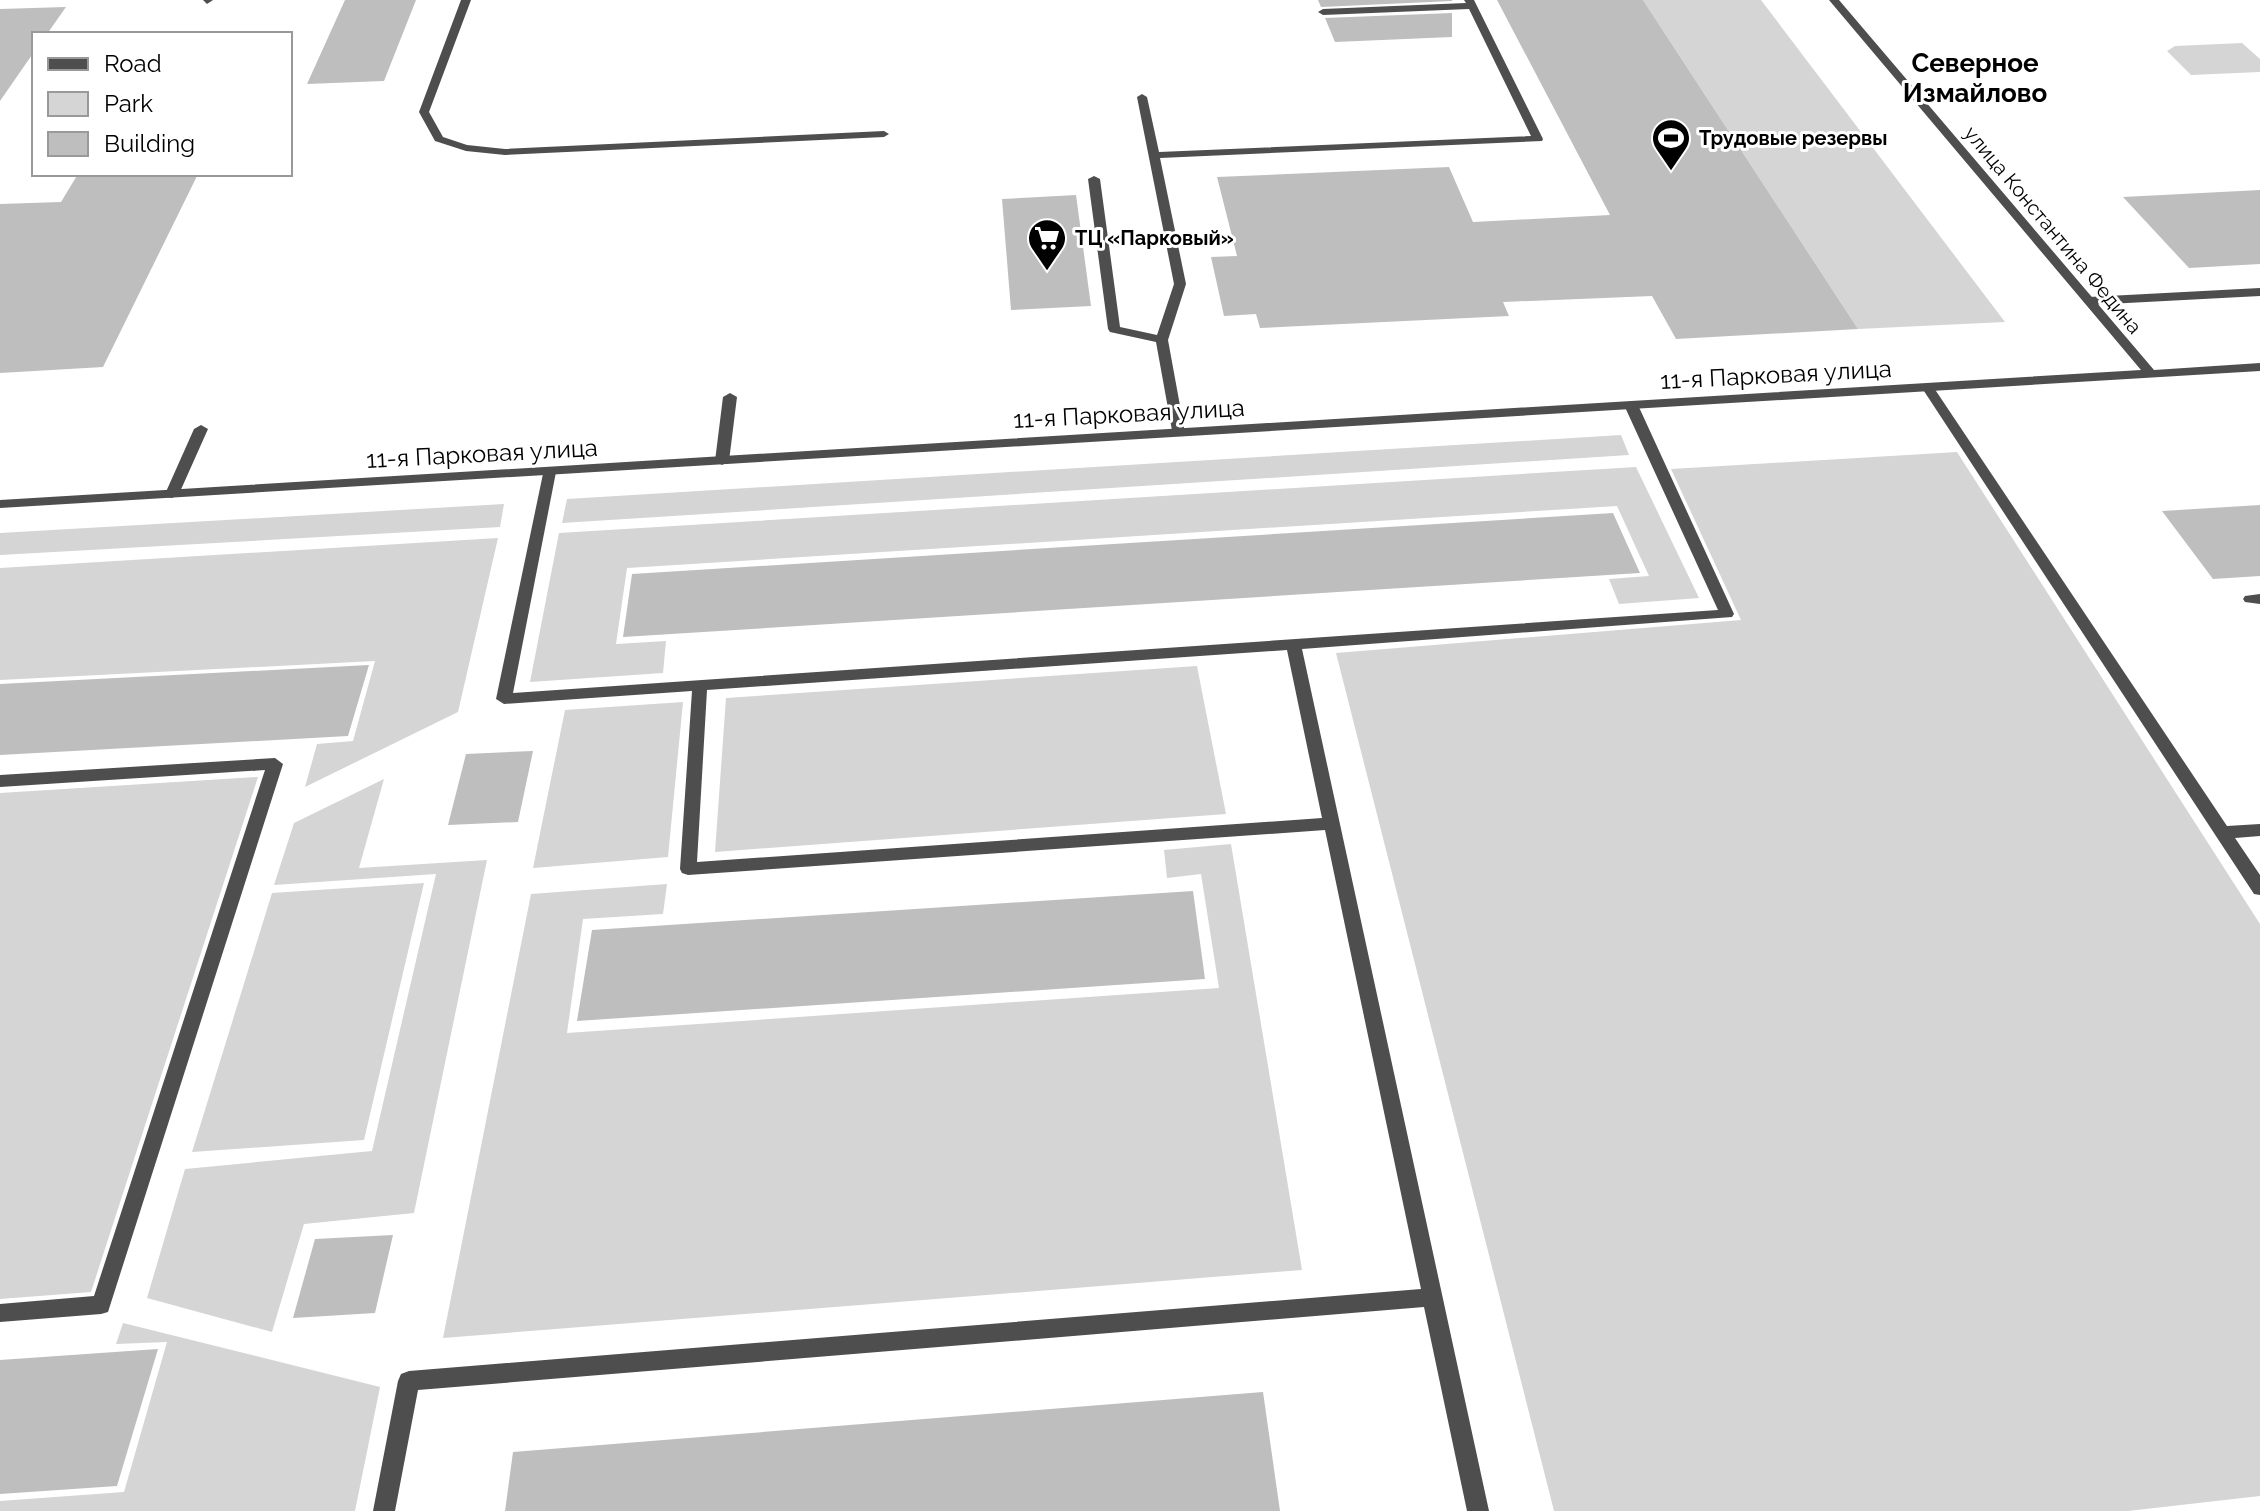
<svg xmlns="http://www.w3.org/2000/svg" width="2260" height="1511" viewBox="0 0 2260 1511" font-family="Raleway,sans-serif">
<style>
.green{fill:#d5d5d5}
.building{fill:#bebebe}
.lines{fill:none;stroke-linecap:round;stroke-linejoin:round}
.lane{fill:#4e4e4e;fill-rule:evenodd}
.street{fill:#4e4e4e;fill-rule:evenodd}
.labels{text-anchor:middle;stroke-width:6;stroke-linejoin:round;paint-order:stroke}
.far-poi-label{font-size:20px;font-weight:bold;fill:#000;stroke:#fff;text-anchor:start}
.far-street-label{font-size:20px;fill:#000;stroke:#fff}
.street-label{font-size:24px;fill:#000;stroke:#fff}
.far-district-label{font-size:26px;font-weight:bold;fill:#000;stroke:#fff}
</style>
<rect width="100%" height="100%" fill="#fff"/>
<!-- green -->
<path class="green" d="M1643,0H1761L2005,322L1858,329Z
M2242,43L2260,59V72L2191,75L2167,51L2175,46Z
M1621,435L1629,455L562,523L567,499Z
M1957,452L2260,924V1496L2128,1511H1554L1336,653L1741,620L1671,469Z
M1636,467L1699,598L1619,604L1609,579L1649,576L1617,506L627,568L616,644L666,641L663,673L530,682L559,533Z
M504,504L500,527L0,555V533Z
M498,538L458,712L305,787L317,744L353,741L375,661L0,680V568Z
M1197,666L1226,814L715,852L726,698Z
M683,702L668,857L533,868L565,710Z
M258,777L91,1292L0,1299V793Z
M384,779L359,868L487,860L414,1213L304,1224L272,1332L147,1298L185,1169L372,1151L436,874L274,885L294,823Z
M1231,844L1302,1270L443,1338L531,894L667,884L663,914L583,919L567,1033L1219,988L1201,874L1167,878L1164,850Z
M424,883L364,1140L192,1152L272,893Z
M123,1323L380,1387L355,1511H0V1501L124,1492L167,1342L116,1344Z"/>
<!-- building -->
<path class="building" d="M345,0H416L384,81L307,84Z
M1318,0H1452V1L1321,7Z
M1497,0H1643L1858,329L1676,339L1652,296L1503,302L1509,316L1260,328L1256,314L1224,316L1211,257L1237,256L1217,177L1449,167L1473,222L1610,215Z
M66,7L47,34H34V52L0,101V9Z
M1452,13V37L1335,42L1325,18Z
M78,174H198L103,367L0,373V204L61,202Z
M2260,190V264L2189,268L2123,197Z
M1076,195L1091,306L1011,310L1002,199Z
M2260,505V576L2213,579L2162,511Z
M1613,513L1640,573L623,637L632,574Z
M369,665L348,736L0,755V684Z
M533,751L518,822L448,825L466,754Z
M1193,891L1205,979L577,1021L592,930Z
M393,1235L375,1313L293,1318L315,1239Z
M158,1349L117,1486L0,1494V1360Z
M1263,1392L1280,1511H505L513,1452Z"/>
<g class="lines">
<!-- lane -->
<path class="lane" d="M203,0H213L207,4Z
M461,0H471L429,112L443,137L467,145L505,149L884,131L889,134L884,137L505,155L466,151L435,141L419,112Z
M1464,0H1474L1543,139L1542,141L1160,158L1186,284L1168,340L1185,433L1183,436H1173L1156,342L1110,332L1108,329L1088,179L1094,176L1100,179L1120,327L1157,335L1174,284L1137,97L1142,94L1147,97L1159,152L1531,136L1469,9L1323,15L1318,12L1323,9L1466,3Z
M2260,288V296L2089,305L2083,301L2089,297Z
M1928,384L1934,388L2227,826L2260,824V836L2235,838L2260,875V895L2254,894L1922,388Z
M730,393L737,397L729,461L722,465L715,461L723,397Z
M1631,401L1638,405L1734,614L1732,617L1302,649L1489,1511H1467L1424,1307L418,1390L395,1511H373L398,1381L401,1374L409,1371L1421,1289L1325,830L688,875L682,873L680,869L692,691L504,704L496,699L544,469H554L556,472L513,693L1718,610L1624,405ZM1287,650L1322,818L697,862L707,690Z
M201,425L208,429L179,494L172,498L167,497L165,494L194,429Z
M2260,594V604L2245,602L2243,599L2245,596Z
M275,758L283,764L108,1312L101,1314L0,1322V1304L94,1296L265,770L0,787V775Z"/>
<!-- street -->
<path class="street" d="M1829,0H1839L2154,370L2260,363V371L0,508V500L2141,370Z"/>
</g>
<!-- icons -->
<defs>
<g id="stadium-pin" transform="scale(2)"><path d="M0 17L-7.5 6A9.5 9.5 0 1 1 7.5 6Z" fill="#000" stroke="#fff"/><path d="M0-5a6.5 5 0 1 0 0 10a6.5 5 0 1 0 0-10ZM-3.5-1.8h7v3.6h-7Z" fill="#fff"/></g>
<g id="supermarket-pin" transform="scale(2)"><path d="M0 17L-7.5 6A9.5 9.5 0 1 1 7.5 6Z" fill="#000" stroke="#fff"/><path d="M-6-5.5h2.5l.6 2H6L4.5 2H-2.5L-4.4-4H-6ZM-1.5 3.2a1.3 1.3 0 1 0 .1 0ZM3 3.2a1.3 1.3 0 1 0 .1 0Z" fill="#fff"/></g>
</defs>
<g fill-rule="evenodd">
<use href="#stadium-pin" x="1671" y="138"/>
<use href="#supermarket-pin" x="1047" y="238"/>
</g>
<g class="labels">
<!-- far-poi labels -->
<g class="far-poi-label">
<text x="1699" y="145">Трудовые резервы</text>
<text x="1075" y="245">ТЦ «Парковый»</text>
</g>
<!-- far-street labels -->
<g class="far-street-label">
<text transform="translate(2053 230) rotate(50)" y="7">улица Константина Федина</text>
</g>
<!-- street labels -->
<g class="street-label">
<text transform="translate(1776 375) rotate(-3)" y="8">11-я Парковая улица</text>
<text transform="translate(1129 414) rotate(-3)" y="8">11-я Парковая улица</text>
<text transform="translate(482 454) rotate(-3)" y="8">11-я Парковая улица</text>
</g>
<!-- far-district labels -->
<g class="far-district-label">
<text x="1975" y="72">Северное<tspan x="1975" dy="30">Измайлово</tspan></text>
</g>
</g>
<!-- legend -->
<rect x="32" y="32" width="260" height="144" fill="#ffffff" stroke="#999999" stroke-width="2"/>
<rect x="48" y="58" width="40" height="12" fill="#4e4e4e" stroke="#999999" stroke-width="2"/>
<text x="104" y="72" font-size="24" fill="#000000">Road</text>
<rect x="48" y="92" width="40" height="24" fill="#d5d5d5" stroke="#999999" stroke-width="2"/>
<text x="104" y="112" font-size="24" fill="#000000">Park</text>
<rect x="48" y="132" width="40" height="24" fill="#bebebe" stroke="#999999" stroke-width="2"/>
<text x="104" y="152" font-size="24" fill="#000000">Building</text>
</svg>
